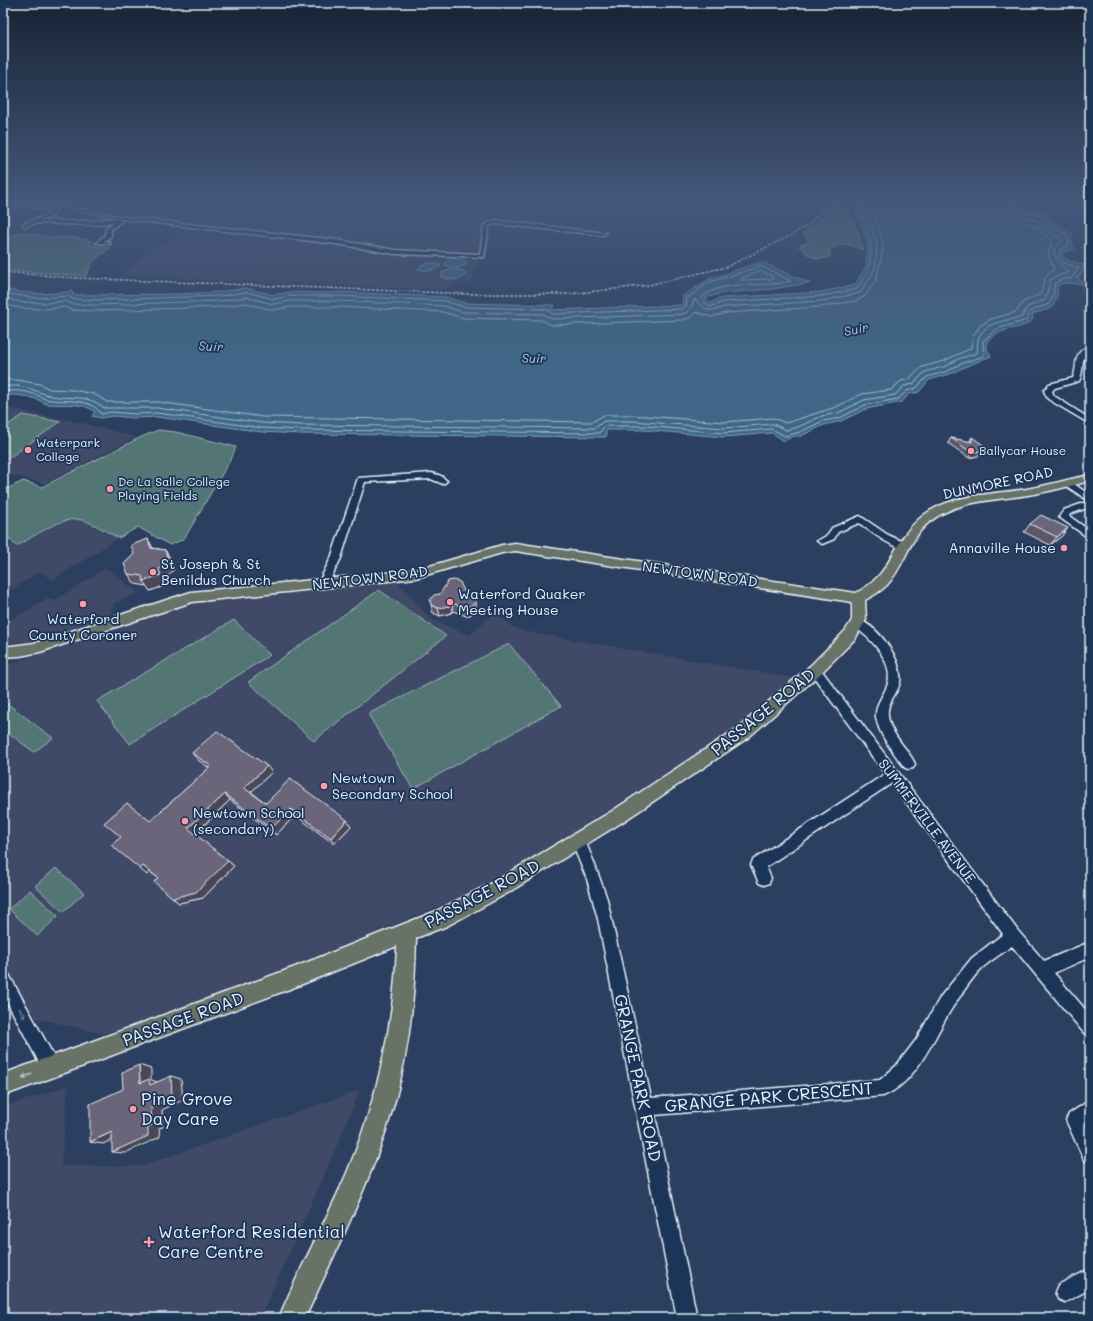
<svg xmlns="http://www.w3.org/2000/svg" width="1093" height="1321" viewBox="0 0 1093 1321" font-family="Mali,sans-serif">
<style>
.built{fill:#3f4a66}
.green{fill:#537473;stroke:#9eb2b6}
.water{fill:#3f6886;stroke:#839fb4}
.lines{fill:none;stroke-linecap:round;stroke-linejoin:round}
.shore{stroke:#a4baca;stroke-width:1}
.minor-casing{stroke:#e8f1f8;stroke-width:3}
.major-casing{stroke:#e8f1f8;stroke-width:3}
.minor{fill:#1d3557;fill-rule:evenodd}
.major{fill:#697266;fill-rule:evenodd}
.rail{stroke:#e8f1f8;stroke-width:1.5;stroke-dasharray:3 1.5;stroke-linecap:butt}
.wall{fill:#5b5767;stroke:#e8f1f8}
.shaded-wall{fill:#4a4754;stroke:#e8f1f8}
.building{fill:#6a6578;stroke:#e8f1f8}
.oneway{fill:#64778f}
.oneway2{fill:#b5bebe}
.poi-dot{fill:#ff9aa2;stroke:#1d3557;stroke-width:1.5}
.labels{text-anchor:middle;stroke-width:3.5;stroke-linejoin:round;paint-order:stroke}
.far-poi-label{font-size:12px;fill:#e8f1f8;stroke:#1d3557;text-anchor:start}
.far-water-label{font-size:13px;font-style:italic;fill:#adc1d0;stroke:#1d3557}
.street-label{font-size:14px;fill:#e8f1f8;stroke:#1d3557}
.poi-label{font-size:14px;fill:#e8f1f8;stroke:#1d3557;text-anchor:start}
.near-street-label{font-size:17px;fill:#e8f1f8;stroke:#1d3557}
.near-poi-label{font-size:17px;fill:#e8f1f8;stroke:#1d3557;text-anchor:start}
</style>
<rect width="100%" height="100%" fill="#2c3f5e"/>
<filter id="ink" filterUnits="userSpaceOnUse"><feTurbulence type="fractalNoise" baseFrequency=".025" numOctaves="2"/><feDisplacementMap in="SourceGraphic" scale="8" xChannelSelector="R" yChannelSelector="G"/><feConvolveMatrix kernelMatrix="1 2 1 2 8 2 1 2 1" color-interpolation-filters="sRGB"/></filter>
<g filter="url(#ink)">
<!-- built -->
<path class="built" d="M108,201H492L484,222L479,253L383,247L338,240L198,225L102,211Z
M183,232L233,237L237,234L327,243L386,253L437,256L480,261L471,282L443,290L227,281L123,274L143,256Z
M3,407L87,424L136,437L45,484L17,476H3Z
M71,519L83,520L119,538L53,580L40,572L7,592L3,589V549L13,544L17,546L43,531Z
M106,568L139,593L114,603L110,616L37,642L13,643L3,642V625L48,598L54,601Z
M397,581L431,619L469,635L496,612L512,627L528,632L794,678L736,728L554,845L464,896L227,993L104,1034L35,1018L3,960V666L192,601Z
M68,1086L61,1166H142L360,1090L331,1160L260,1318H3V1107Z"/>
<!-- green -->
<path class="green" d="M833,201H844L846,204L860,238L863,250C849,244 842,241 829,250L830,257C816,261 809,257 799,246L810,241L804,236L805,232L828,212Z
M20,232L54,238L71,237L93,241L89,245L110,248L93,261L86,276L3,270V240Z
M23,415L60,422L6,460L3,459V428Z
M158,430L176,432L236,447L232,457L184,539L170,545L138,527L119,538C108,533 94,523 82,520C63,515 33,537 17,546C0,536 3,509 3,491L23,481L42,487L139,438Z
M379,590L446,636L314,741L248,682Z
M234,620L270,655L130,744L97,701Z
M509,644L561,706L413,789L368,714Z
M5,702L53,738L34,752L3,729V703Z
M56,868L84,893L63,912L35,886Z
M30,890L58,916L37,936L9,909Z"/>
<!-- water -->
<path class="water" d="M853,201H1015L1027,210L1046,213L1050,221L1073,234L1071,238L1074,249L1062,253C1064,262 1078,263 1085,265L1080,276L1076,277L1082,281V284L1064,283L1058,285L1057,297L1052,308L1032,314L1033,319C1023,332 1002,324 987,342V349L991,356L962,368L950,374L929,380L919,392L909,394L902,402L866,409L841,421L824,425L801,436H794L784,441L772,433L724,437L644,430H606V437L300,434L262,432L157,417L135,418L112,416L102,418L92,416L95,412C83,401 61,406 47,404C42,403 40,400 36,399C26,396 11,393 3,397V289C26,294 48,295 72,291L73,295L180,294L220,292L246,288L274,295L289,292L323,293L338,292L446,297L464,303L555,305L550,310L682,305L683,296L709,279L761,262L810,283L772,289L723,293L705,298L710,303L722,298L821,292L855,285L866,266L868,245Z
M454,259L465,260L468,264L457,268L445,265L446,262Z
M430,263L439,264L440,267L429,271L418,269L421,265Z
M453,269L464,271L467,274C461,281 448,281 441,276L443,272Z"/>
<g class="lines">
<!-- shore -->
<path class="shore" d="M761,271L772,276L773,279L741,280L742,278Z
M3,293L36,298L68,296L73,299L95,300L220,296L246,292L274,299L290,296H338L445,301L464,307L546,309L553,314L682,309L686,306L687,298L710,282L761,266L791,281C763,289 726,278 702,297V300L710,307L723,302L822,296L857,289C881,256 869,236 857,201
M3,298L20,302L46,303L65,301L72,304L94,305L220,301L246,297L273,304L290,301H338L444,306L463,312L543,314L552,319L683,314L689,311L695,299C706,311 708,313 724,307L822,301L860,293L875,269L877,245L862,201
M3,304L19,308L46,309L64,307L72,310L94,311L220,307L245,303L273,310L291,307H338L443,312L463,318L541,320L552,325L683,320L690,318L696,312L711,317L726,313L820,307L855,301L864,297L876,280L883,250L881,233L869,201
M3,380H17L40,384L49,389L72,390L94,394L107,402H158L263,417L592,422L604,415H632L724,422L773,418L786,423L836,407L862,394L891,390L901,381L909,379L922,367L944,361L971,348L973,336L980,326L991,319L1016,312L1023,302L1041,294L1045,278L1054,269L1048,255L1052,241C1047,237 1041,230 1035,227C1021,220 1006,221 1003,201
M3,387C23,383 31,390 48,395C70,401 84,392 104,408H157L262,423L300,425L595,428L604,421H632L724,428L773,424L786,430L798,427L822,416L838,413L864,400L895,395L904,386L913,384L925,372L946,366L958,359L977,353C978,349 977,344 978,340C983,321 1007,321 1022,317L1027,307L1045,300L1051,279L1069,272C1061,264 1054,261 1054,249L1062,242V239L1045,229L1038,221L1022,217L1011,208L1009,201
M3,393C11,388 29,392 37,395C40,396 42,398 45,399C63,403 90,396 101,414L111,412L135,414L157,413L262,428L300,430L599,433L605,426H645L724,433L772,429L785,436L800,432L823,421L840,418L865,405L898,399L907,391L916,388L927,377L948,371L960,364L984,356L983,341L997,329L1027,320L1030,311L1049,304L1053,296L1055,283L1063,279H1071L1079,268L1064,263L1059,257L1060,250L1069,245L1067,235L1048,225L1042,216L1021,211L1014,201"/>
<!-- minor casing -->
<g class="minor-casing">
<path id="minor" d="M3,201L53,207L57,210L51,217L39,221H92L116,218L122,221L111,229V236L104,241L110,242V244L96,243L105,235L106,228L115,222L92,225L35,223L25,227L23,224L47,215L52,210L16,205Z
M36,201H44L122,217L337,240L395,250L480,254L484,225L494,220L606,233L603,235L495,224L489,226L484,257L395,254L337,244L122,219Z
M1090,346V351C1079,358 1085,370 1079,381L1055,388L1052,391L1054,396L1090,419V424L1048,399L1044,391L1049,384L1073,378C1079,364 1071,353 1090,346Z
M432,473L441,476L447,481L443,484L431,479L365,482L341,558L327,586H319L318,584L331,558L358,478Z
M1068,480L1090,495V507L1070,514L1069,516L1090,531V539L1059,517L1064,510L1089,501L1065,485V481Z
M860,516L888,535L908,544L910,546L908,548C896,552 869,530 859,523L838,532L834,539L822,544L817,541L828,535L832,528Z
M857,619C878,626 903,659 900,682C898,694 886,702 888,716C890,735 908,748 915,764L913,768L909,769L905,768C894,753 879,736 876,717C875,704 883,697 887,686C896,663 870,637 853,626L852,623Z
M815,666L819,667L1018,931L1044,961L1090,942V957L1054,973L1090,1015V1035L1084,1033L1012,946C1002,953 991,960 982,968C971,979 961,995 952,1008C933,1038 918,1082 883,1096L655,1115L697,1318H677L598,919L587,879L571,841L573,836L578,835L583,836L593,860L607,899L651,1098L880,1080L896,1066L916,1040L941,996L972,958L1003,934L892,783L766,867L771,878L769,883L764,885L759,883L751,865L753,860L885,774L811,673L809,670L811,667Z
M3,970L8,973L57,1062L59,1068L57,1074L51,1076L45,1074L3,994Z
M1090,1100V1120L1085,1123L1090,1134V1163L1084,1160L1066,1120L1069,1114Z
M1090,1269V1289L1065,1302L1058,1299L1055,1292L1058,1285Z"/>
</g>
<!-- major casing -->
<g class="major-casing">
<path id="major" d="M1090,475V481C1069,486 1049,492 1028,495C994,501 954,500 927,524C908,541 904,567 887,585C881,591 873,596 865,600L866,620L855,639L820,674L749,737L624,821L506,894L447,926L416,938C415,991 410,1045 396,1097C375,1174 338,1246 305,1318H279C299,1269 325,1223 346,1175C377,1102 394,1025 397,946L295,987L3,1096V1074L295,967L434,912L494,882L612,811L739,727L810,666L845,631L852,620V602L515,551L502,553L416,578L192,602L40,652L20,656L3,657V647L35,643L191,592L416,570L502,545L515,543L856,593C894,573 890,545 918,520C947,493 991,495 1027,489C1049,485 1069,479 1090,475Z"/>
</g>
<!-- minor -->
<use href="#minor" class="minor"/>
<!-- major -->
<use href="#major" class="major"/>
<!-- rail -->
<path class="rail" d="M3,272L75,278L471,294H570L649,285L726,267L790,236L808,225L822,210L827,201"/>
</g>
<!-- wall -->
<path class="wall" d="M1090,270V291L1083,290L1088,274Z
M972,437L985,454L969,458L948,443L951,438L969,442Z
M1030,524L1062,536L1050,545L1024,532Z
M153,548L165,550L171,560L174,569L165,580L167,585L150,591L147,586L135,584L128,574Z
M464,591L477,610L472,614L466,616L453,611L451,613L440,616L433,613L430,600L440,594Z
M192,753L272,772L251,792L266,803L290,779L351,826L334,844L295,815L276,835L230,800L195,834L234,866L203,898L179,903L173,898L158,878L150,872L147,875L150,821L209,768L198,760Z"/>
<!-- shaded-wall -->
<path class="shaded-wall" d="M989,449L985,454L969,458L972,453Z
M1068,528L1062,536L1050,545L1057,537Z
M148,539L154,550L151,548Z
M165,550L171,560L174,569L165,580L167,585L150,591L143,581Z
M476,602L477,610L472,614L466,616L465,608Z
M452,603L453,611L451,613L440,616L438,608Z
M267,766L272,772L249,794L244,788Z
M225,794L230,800L194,834L188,828Z
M291,809L295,815L276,835L271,829Z
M347,820L351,826L334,844L331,838Z
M228,861L234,866L203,898L179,903L173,898Z
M143,866L150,871L147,875L140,869Z
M139,1065L151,1069V1080L161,1083V1088L140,1083Z
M171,1076L181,1079L183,1100L162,1110L163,1127L159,1128L160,1137L125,1153L112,1152L148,1127L151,1107Z
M112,1132L125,1134L103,1144L90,1142Z"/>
<!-- building -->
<path class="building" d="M972,437L989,449L972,453L951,438L972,442Z
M1041,515L1068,528L1057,537L1030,524Z
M148,539L151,548L165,550L168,559L159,570L161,575L143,581L142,576L128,574L124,564L134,554L131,545Z
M454,580L460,582L464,591L475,597L476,602L471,606L465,608L452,603L450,606L438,608L431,605L430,600L434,595L440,594L448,581Z
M217,731L267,766L244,788L266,803L290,779L347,820L331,838L291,809L271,829L225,794L188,828L228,861L196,892L173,898L154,882L158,878L143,866L140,869L111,845L121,837L104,823L127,803L150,821L211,766L192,753Z
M139,1065L140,1083L149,1079L150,1085L171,1076L172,1098L151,1107L152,1125L148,1127V1136L112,1152V1132L90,1142V1104L123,1089L122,1073Z"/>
<!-- one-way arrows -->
<defs><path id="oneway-solid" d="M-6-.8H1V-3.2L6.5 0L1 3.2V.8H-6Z"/></defs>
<use class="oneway" href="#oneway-solid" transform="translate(22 1013) rotate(61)"/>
<use class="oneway2" href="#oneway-solid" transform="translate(27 1076) rotate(160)"/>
</g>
<!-- sky -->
<linearGradient id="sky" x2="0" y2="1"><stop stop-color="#182334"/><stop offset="0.52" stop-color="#455879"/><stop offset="1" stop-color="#455879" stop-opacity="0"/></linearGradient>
<rect width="1093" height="386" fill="url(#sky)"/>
<!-- markers -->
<g class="poi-dot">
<circle cx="28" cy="450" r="4"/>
<circle cx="971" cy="451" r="4"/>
<circle cx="110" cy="489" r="4"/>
<circle cx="1064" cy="548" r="4"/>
<circle cx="153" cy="572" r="4"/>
<circle cx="450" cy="602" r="4"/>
<circle cx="83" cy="604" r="4"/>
<circle cx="324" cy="786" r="4"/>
<circle cx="185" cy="821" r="4"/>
<circle cx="133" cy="1109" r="4"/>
<path d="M147 1236h4v4h4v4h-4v4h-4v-4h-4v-4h4z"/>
</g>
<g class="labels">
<!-- far-poi labels -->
<g class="far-poi-label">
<text x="36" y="447">Waterpark<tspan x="36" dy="14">College</tspan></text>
<text x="979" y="455">Ballycar House</text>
<text x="118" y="486">De La Salle College<tspan x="118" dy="14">Playing Fields</tspan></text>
</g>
<!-- far-water labels -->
<g class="far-water-label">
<text transform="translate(856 329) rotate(-11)" y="5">Suir</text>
<text transform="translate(211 346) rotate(3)" y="5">Suir</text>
<text transform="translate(534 358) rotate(1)" y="5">Suir</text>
</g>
<!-- street labels -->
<g class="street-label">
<text transform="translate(998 483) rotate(-12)" y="5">DUNMORE ROAD</text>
<text transform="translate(700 574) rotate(8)" y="5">NEWTOWN ROAD</text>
<text transform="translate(370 578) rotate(-7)" y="5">NEWTOWN ROAD</text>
<text transform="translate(927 821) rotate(53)" y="5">SUMMERVILLE AVENUE</text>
</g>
<!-- poi labels -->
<g class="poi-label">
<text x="1056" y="553" text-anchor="end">Annaville House</text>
<text x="161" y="569">St Joseph &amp; St<tspan x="161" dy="16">Benildus Church</tspan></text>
<text x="458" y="599">Waterford Quaker<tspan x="458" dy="16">Meeting House</tspan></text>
<text x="83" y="624" text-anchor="middle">Waterford<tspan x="83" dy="16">County Coroner</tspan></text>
<text x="332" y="783">Newtown<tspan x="332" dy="16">Secondary School</tspan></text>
<text x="193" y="818">Newtown School<tspan x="193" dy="16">(secondary)</tspan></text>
</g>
<!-- near-street labels -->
<g class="near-street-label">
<text transform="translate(763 712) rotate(-39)" y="6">PASSAGE ROAD</text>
<text transform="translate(482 894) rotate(-28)" y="6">PASSAGE ROAD</text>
<text transform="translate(183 1019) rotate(-20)" y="6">PASSAGE ROAD</text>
<text transform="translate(638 1078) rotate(78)" y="6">GRANGE PARK ROAD</text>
<text transform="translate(769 1097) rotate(-5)" y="6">GRANGE PARK CRESCENT</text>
</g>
<!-- near-poi labels -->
<g class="near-poi-label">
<text x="141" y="1105">Pine Grove<tspan x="141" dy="20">Day Care</tspan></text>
<text x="158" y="1238">Waterford Residential<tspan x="158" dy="20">Care Centre</tspan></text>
</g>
</g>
<!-- margin -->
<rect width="1093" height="1321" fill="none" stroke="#1d3557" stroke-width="16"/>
<rect x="8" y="8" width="1077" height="1305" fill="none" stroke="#e8f1f8" stroke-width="1.5" filter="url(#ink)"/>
</svg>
